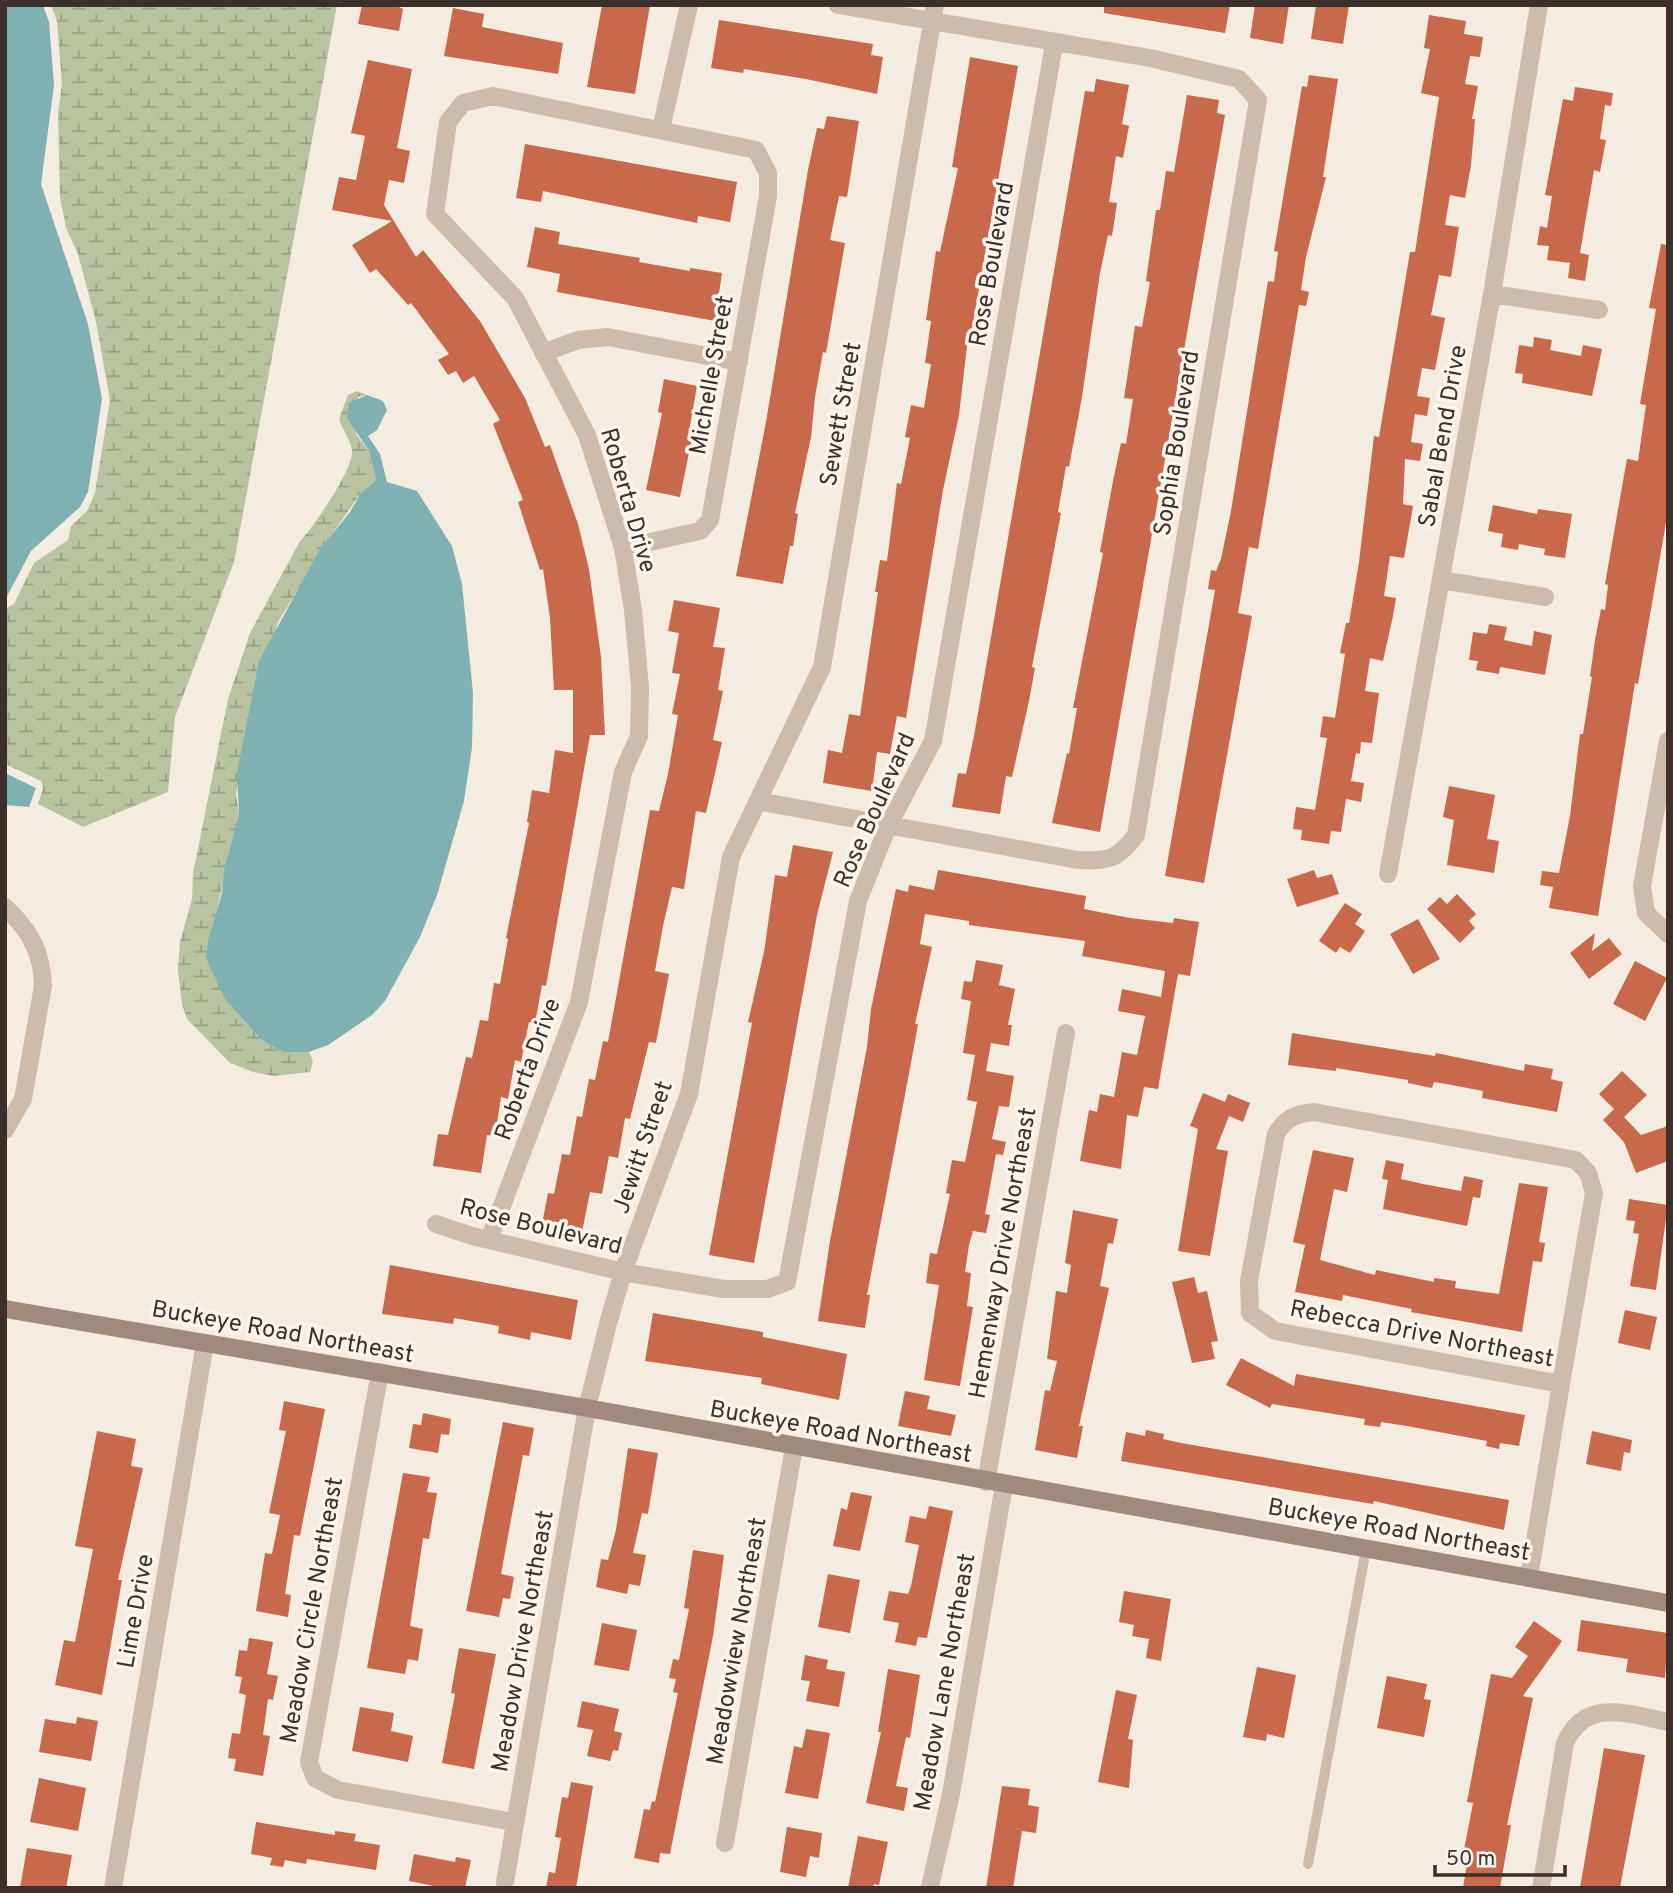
<svg xmlns="http://www.w3.org/2000/svg" width="1673" height="1893" viewBox="0 0 1673 1893" font-family="Overpass,sans-serif">
<style>
.wetland{fill:url(#wetland-marsh)}
.water{fill:#7fb0b2}
.building{fill:#c8694b}
.lines{fill:none;stroke-linecap:round;stroke-linejoin:round}
.lane{stroke:#cdbbac;stroke-width:10}
.street{stroke:#cdbbac;stroke-width:18}
.secondary{stroke:#a18a7d;stroke-width:18}
.labels{text-anchor:middle;stroke-width:7;stroke-linejoin:round;paint-order:stroke}
.street-label{font-size:24px;fill:#3b302b;stroke:#fbf5ee}
</style>
<defs>
<pattern id="wetland-marsh" width="20" height="14" patternUnits="userSpaceOnUse" patternTransform="scale(1.75)"><rect width="20" height="14" fill="#b8c4a0"/><path d="M1 5h8M5 5V1M11 12h8M15 12V8" fill="none" stroke="#97a083"/></pattern>
</defs>
<rect width="100%" height="100%" fill="#f4ebe1"/>
<!-- wetland -->
<path class="wetland" d="M51,5H337L234,562L175,717L168,792L83,827L38,804L43,788L41,781L5,764V609L14,604L34,563L68,540L71,526L87,511L95,493L110,400L96,322L78,254L66,228L60,197L58,113L62,84L57,21Z
M357,391L367,395L358,397L356,434L369,451L376,480L361,493L332,534L278,622L236,794L239,814L206,958L263,1041L283,1052H309L313,1061L310,1072L274,1076L253,1072L230,1063L187,1019L182,1004L178,970L180,942L192,899L193,873L228,699L250,633L300,541C314,527 354,468 352,450C350,439 342,429 339,419L348,395Z"/>
<!-- water -->
<path class="water" d="M5,5H43L49,22L54,85L41,184L88,324L102,399L88,492L80,507L31,551L5,600Z
M367,395L383,401L387,410L377,430L368,436L380,454L387,482L417,491L452,546L462,584L473,693L472,747L464,801L437,895L420,937L385,1001L372,1015L328,1045L309,1052H283L263,1041L225,999L206,958L208,941L222,893L224,871L239,814L237,773L259,661L320,549L350,512L361,493L376,480L369,451L347,418L349,403Z
M5,773L36,788L29,807L5,805Z"/>
<!-- building -->
<path class="building" d="M362,5H395L403,9L399,31L358,24Z
M602,5H650L635,94L587,87Z
M1104,5H1230L1225,33L1104,13Z
M1255,5H1289L1283,44L1250,38Z
M1316,5H1349L1343,44L1311,39Z
M453,8L484,14L482,27L563,43L558,74L444,56Z
M1429,15L1466,21L1464,34L1483,37L1480,57L1470,56L1465,84L1478,86L1472,119H1475L1471,165L1465,198L1450,195L1445,225L1459,227L1451,277L1439,275L1431,315L1445,318L1435,370L1422,368L1417,396L1430,398L1427,416L1415,414L1411,442L1423,444L1420,461L1405,459L1403,504L1413,506L1404,558L1390,556L1384,596L1396,598L1393,616L1383,661L1370,658L1365,691L1379,693L1372,743L1361,742L1360,754L1356,753L1351,781L1364,783L1361,802L1346,799L1341,832L1331,831L1329,844L1301,840L1302,830L1293,829L1296,807L1315,810L1327,738L1320,737L1323,716L1335,718L1345,654L1340,653L1346,623H1349L1359,562L1374,436L1379,437L1410,252H1415L1439,97L1421,93L1430,49L1424,48Z
M719,20L873,44L871,55L883,57L877,94L806,79L744,69L743,73L711,68Z
M970,57L1018,66L972,329H969L959,415L943,490L906,718L897,716L890,754L877,752L872,791L823,783L828,750L842,753L849,714L860,716L878,592H875L880,560L887,561L897,483L901,484L910,438L905,437L911,405L924,408L931,364L925,363L931,321L926,320L936,251L940,252L958,168L952,167Z
M368,60L412,69L397,148L410,151L404,183L389,180L384,205L416,257L423,250L480,321L525,398L545,447L550,445L578,524L589,569L601,657L605,735H590L546,986L542,985L535,1023L529,1022L521,1062L515,1060L508,1099L501,1097L495,1136L487,1135L481,1173L433,1166L438,1134L448,1135L466,1057L472,1058L480,1020L488,1021L494,983L500,984L508,939L506,938L529,823L527,822L532,790L549,793L555,750L573,753V690H554L550,618L543,569L540,570L518,502L523,500L493,424L500,420L474,376L463,383L456,371L448,375L438,360L449,354L411,303L408,305L376,269L370,273L352,245L392,221L332,210L339,177L356,180L365,136L351,133Z
M1309,75L1338,79L1323,177H1326L1306,257L1301,290L1309,292L1306,306L1299,305L1258,549L1249,547L1238,613L1252,616L1204,883L1165,876L1215,590L1208,589L1211,570L1216,571L1221,559L1231,511L1268,281L1274,282L1278,252L1274,251L1302,86L1307,87Z
M1096,79L1129,85L1122,124L1129,126L1123,158L1116,156L1109,202L1117,203L1112,236L1108,235L1100,273L1082,397L1069,467L1066,466L1058,512L1061,513L1032,667L1035,668L1029,701L1012,777L1006,776L1000,814L952,807L958,773L966,774L974,736L1085,91L1094,92Z
M1575,87L1613,93L1611,106L1605,105L1600,139L1606,140L1600,172L1594,170L1580,253L1589,255L1585,281L1568,278L1570,263L1547,260L1549,246L1537,245L1540,226L1547,228L1552,196L1545,195L1563,99L1573,101Z
M1187,95L1219,100L1217,113L1225,115L1100,832L1052,823L1067,753L1069,754L1077,708H1073L1103,553L1100,552L1113,481L1121,443L1126,444L1133,399L1124,398L1135,326L1142,327L1150,282L1146,281L1156,210H1160L1166,171L1174,172Z
M827,116L859,121L847,197L839,196L830,240L845,243L826,353L823,352L815,397L811,437L795,513L798,514L793,546H790L783,584L736,576L766,422L808,170L817,128L824,129Z
M525,144L737,182L730,222L698,216L697,223L543,191L541,202L516,198Z
M535,227L560,232L558,244L640,258L639,262L690,271V268L722,273L715,321L557,292L560,274L527,267Z
M1661,244L1668,245V511L1638,684L1635,683L1598,916L1549,908L1553,887L1540,885L1542,871L1559,873L1570,816L1580,734H1583L1592,677L1590,676L1595,640L1601,609L1605,610L1608,585L1605,584L1619,504L1627,459L1638,461L1646,405L1640,404L1656,309L1649,308Z
M1534,337L1552,340L1550,350L1581,356L1583,345L1602,349L1592,396L1522,383L1523,374L1515,373L1519,345L1533,347Z
M664,379L697,386L688,437L692,438L680,497L646,490L662,413L658,412Z
M1493,505L1537,514L1538,509L1572,514L1565,558L1544,555L1545,549L1519,544L1518,550L1501,547L1503,534L1488,531Z
M674,600L720,608L713,647L725,648L718,690L723,691L713,740L722,742L706,813L696,811L684,889L672,887L663,926L655,971L669,974L656,1043L649,1042L630,1119L625,1118L618,1158L609,1156L602,1194L590,1192L582,1232L542,1224L548,1193L554,1194L562,1154L570,1155L577,1116L582,1117L589,1079L595,1080L603,1041L608,1042L650,810L659,811L668,774L678,715L672,714L680,674L672,673L679,633L668,631Z
M1489,624L1507,627L1504,640L1532,646L1534,631L1552,635L1545,675L1500,667L1499,674L1476,670L1478,661L1469,660L1473,632L1487,634Z
M1449,786L1495,795L1487,839L1499,841L1494,873L1447,865L1454,820L1443,817Z
M793,845L833,852L817,915L754,1263L709,1255L752,1023L748,1022L764,952L775,875L787,877Z
M938,870L1086,896L1084,909L1130,918L1173,923L1174,918L1199,922L1190,976L1178,974L1158,1089L1144,1087L1138,1117L1127,1115L1121,1169L1080,1161L1089,1110L1097,1112L1100,1094L1114,1097L1122,1052L1137,1055L1145,1016L1118,1011L1122,989L1161,997L1165,971L1082,956L1085,941L969,925V921L925,914L920,944L932,947L915,1024H918L911,1063L867,1295H870L865,1328L818,1321L830,1241L867,1047L871,1009L896,889L908,892L909,885L934,890Z
M1314,870L1317,878L1332,874L1339,894L1297,907L1287,879Z
M1457,894L1476,914L1469,921L1475,928L1460,943L1427,909L1440,897L1447,904Z
M1345,903L1362,914L1355,924L1365,931L1350,953L1340,947L1336,953L1319,941Z
M1418,919L1440,959L1413,974L1390,934Z
M1595,933L1592,951L1609,938L1622,954L1589,979L1570,953Z
M976,960L1003,965L999,985L1015,989L1008,1025H1012L1009,1046L991,1043L986,1071L1014,1076L1009,1107L999,1106L992,1139L1006,1142L1003,1155L996,1154L985,1214L990,1215L986,1233L973,1231L969,1245L965,1272L971,1273L967,1306L973,1307L960,1386L924,1380L939,1285L926,1283L930,1253L937,1254L950,1194L946,1193L952,1160L965,1162L977,1102L967,1100L975,1055L963,1053L971,1001L961,999L964,981L972,982Z
M1635,961L1667,978L1645,1021L1613,1004Z
M1292,1033L1435,1056L1436,1053L1524,1071L1525,1064L1553,1069L1551,1079L1563,1082L1557,1112L1482,1098L1483,1091L1452,1085L1434,1082L1432,1088L1408,1083V1080L1336,1068V1071L1288,1065Z
M1622,1071L1647,1095L1624,1117L1641,1135L1668,1126V1161L1636,1173L1624,1142L1603,1120L1614,1109L1599,1094Z
M1203,1093L1225,1102L1228,1094L1250,1103L1243,1122L1229,1116L1216,1149L1228,1151L1210,1256L1178,1251L1198,1129L1190,1126Z
M1313,1150L1354,1158L1347,1192L1334,1189L1320,1260L1375,1275L1376,1270L1434,1282V1278L1456,1281L1455,1288L1499,1294L1519,1183L1548,1187L1539,1242L1545,1243L1542,1262L1533,1261L1522,1332L1411,1312L1412,1309L1343,1295L1342,1301L1295,1292L1305,1245L1293,1242Z
M1386,1160L1404,1164L1401,1179L1423,1184L1461,1191L1464,1176L1483,1180L1480,1198L1473,1197L1467,1226L1383,1209L1388,1180L1382,1179Z
M1629,1199L1668,1205L1656,1290L1630,1286L1639,1234L1633,1233L1635,1221L1626,1220Z
M1073,1210L1118,1219L1113,1244L1108,1243L1100,1286L1109,1288L1079,1426H1083L1077,1458L1035,1450L1045,1390L1050,1391L1057,1361L1047,1359L1056,1291L1067,1293L1071,1265L1065,1263Z
M390,1265L578,1300L571,1340L531,1332L530,1340L498,1333L499,1326L454,1318L453,1324L382,1314Z
M1194,1277L1198,1293L1207,1291L1218,1341L1211,1342L1215,1359L1192,1363L1172,1282Z
M1625,1310L1657,1317L1650,1350L1618,1343Z
M653,1313L763,1332V1337L847,1354L839,1400L761,1384L762,1378L645,1361Z
M1241,1358L1294,1386L1296,1374L1525,1415L1519,1446L1500,1443L1499,1449L1486,1446L1487,1441L1407,1426L1381,1422L1380,1427L1364,1425L1365,1419L1272,1404L1270,1408L1226,1385Z
M905,1391L930,1396L927,1409L956,1415L951,1436L898,1426Z
M284,1401L325,1409L300,1536L294,1535L285,1594L291,1595L288,1617L256,1611L265,1553L272,1554L280,1515L269,1513L286,1431L279,1430Z
M423,1413L451,1419L449,1435L441,1434L438,1453L409,1448L413,1424L421,1425Z
M503,1422L534,1428L529,1456L523,1455L501,1574L514,1577L510,1599L503,1598L499,1617L466,1611Z
M1146,1430L1164,1434L1163,1439L1181,1443L1509,1500L1504,1530L1374,1501L1373,1504L1307,1493L1121,1461L1126,1432L1145,1436Z
M97,1431L136,1439L131,1466L143,1468L118,1580H122L102,1695L55,1685L64,1640L75,1642L93,1549L75,1546Z
M1592,1431L1632,1440L1630,1453L1624,1452L1621,1471L1586,1464Z
M628,1448L658,1453L648,1514L642,1513L633,1553L646,1555L640,1586L629,1584L627,1594L596,1587L601,1559L608,1560L616,1530Z
M403,1473L430,1477L427,1492L437,1493L429,1539L423,1538L410,1626L423,1629L418,1661L408,1659L405,1674L367,1668Z
M851,1492L872,1496L860,1551L833,1546L841,1508L847,1510Z
M929,1506L953,1511L927,1638L918,1637L916,1646L895,1642L899,1623L883,1620L889,1591L908,1594L911,1586L919,1545L905,1542L910,1516L926,1519Z
M693,1550L724,1555L713,1636L670,1854L660,1853L659,1863L634,1858L644,1809L650,1810L652,1801L655,1802L678,1693L673,1692L676,1679L669,1678L673,1659L679,1660L689,1609L684,1608Z
M828,1574L860,1580L850,1633L818,1627Z
M1124,1591L1171,1599L1161,1661L1146,1658L1149,1639L1132,1636L1134,1625L1119,1622Z
M1581,1620L1668,1633L1665,1678L1626,1672L1628,1659L1577,1651Z
M1534,1621L1562,1641L1523,1696L1533,1698L1507,1825H1511L1500,1888H1463L1469,1851L1464,1850L1473,1803L1467,1802L1491,1674L1512,1678L1528,1656L1515,1647Z
M602,1623L637,1630L629,1671L594,1665Z
M249,1638L273,1642L267,1674L278,1676L273,1700L268,1699L263,1735L270,1736L263,1776L234,1771L236,1759L228,1758L232,1733L240,1734L246,1695L239,1693L242,1677L235,1676L239,1650L247,1651Z
M459,1648L496,1654L474,1769L442,1763L455,1694L451,1693Z
M805,1655L828,1660L826,1669L845,1672L839,1707L806,1701L810,1681L801,1680Z
M1257,1667L1296,1675L1284,1738L1267,1734L1266,1741L1243,1737Z
M888,1669L920,1675L910,1738L906,1737L896,1786L908,1788L904,1811L866,1803L881,1732H878Z
M1387,1676L1427,1684L1424,1699L1431,1700L1424,1737L1377,1728Z
M1116,1690L1137,1695L1128,1739L1133,1740L1129,1788L1098,1782Z
M582,1701L619,1709L614,1731L622,1733L618,1751L613,1750L610,1761L587,1756L593,1730L577,1727Z
M360,1707L394,1713L391,1731L413,1736L408,1762L352,1751Z
M77,1717L98,1721L91,1761L39,1752L45,1719L76,1724Z
M806,1729L830,1733L818,1799L785,1793L794,1746L802,1748Z
M1604,1748L1645,1755L1620,1888H1580Z
M39,1778L86,1788L78,1831L30,1822Z
M571,1782L593,1786L576,1888H546L549,1872L555,1873L561,1838L555,1837L562,1797L568,1798Z
M1002,1786L1030,1789L1028,1805L1039,1807L1036,1833L1022,1831L1013,1888H986Z
M256,1822L335,1835V1831L356,1834L354,1841L380,1845L376,1870L307,1859L306,1864L285,1860L283,1867L270,1865L272,1858L251,1854Z
M787,1827L822,1833L819,1858L810,1856L806,1877L780,1872Z
M858,1836L888,1842L879,1885L874,1884L873,1888H848Z
M27,1848L72,1855L66,1888H20Z
M414,1854L455,1862L456,1857L471,1860L465,1888H444L409,1881Z"/>
<g class="lines">
<!-- lane -->
<path class="lane" d="M1308,1864L1366,1549"/>
<!-- street -->
<path class="street" d="M661,129L689,5
M1492,294L1599,310
M543,353L578,340L608,337L739,362
M1441,580L1545,597
M1668,741L1642,886L1646,913L1668,934
M758,801L1078,860C1109,861 1117,860 1136,835L1258,100L1239,79L1150,58L838,5
M1388,874L1492,294L1539,5
M5,907C30,930 42,952 43,986L23,1099L5,1130
M1314,1112L1576,1160L1588,1173L1594,1193L1561,1384L1275,1331L1250,1313L1249,1281L1276,1134C1286,1118 1295,1114 1314,1112Z
M436,1224L472,1236L623,1272L724,1289H767L787,1282L858,901L888,826L933,741L1054,44
M489,1240L579,1002L623,772L639,736L640,687L633,610L623,548L587,435L515,298L435,214L448,122L463,103L493,96L756,150L768,173V196L710,520L700,531L623,548
M380,1372L309,1762L315,1778L338,1790L514,1822
M986,1482L1066,1033
M1529,1577L1561,1384
M725,1843L794,1447
M505,1882L587,1408L608,1324L623,1272L689,1094L731,857L822,667L935,5
M930,1887L951,1794L1004,1485
M113,1888L205,1343
M1541,1888L1565,1743C1586,1697 1628,1714 1668,1722"/>
<!-- secondary -->
<path class="secondary" d="M5,1309L587,1408L1668,1603"/>
</g>
<g class="labels">
<!-- street labels -->
<g class="street-label">
<text transform="translate(991 264) rotate(-80)" y="8">Rose Boulevard</text>
<text transform="translate(711 375) rotate(-80)" y="8">Michelle Street</text>
<text transform="translate(840 414) rotate(-80)" y="8">Sewett Street</text>
<text transform="translate(1442 436) rotate(-80)" y="8">Sabal Bend Drive</text>
<text transform="translate(1176 443) rotate(-81)" y="8">Sophia Boulevard</text>
<text transform="translate(629 500) rotate(74)" y="8">Roberta Drive</text>
<text transform="translate(874 810) rotate(-66)" y="8">Rose Boulevard</text>
<text transform="translate(527 1069) rotate(-70)" y="8">Roberta Drive</text>
<text transform="translate(642 1147) rotate(-71)" y="8">Jewitt Street</text>
<text transform="translate(541 1226) rotate(14)" y="8">Rose Boulevard</text>
<text transform="translate(1002 1253) rotate(-80)" y="8">Hemenway Drive Northeast</text>
<text transform="translate(283 1331) rotate(10)" y="8">Buckeye Road Northeast</text>
<text transform="translate(1422 1333) rotate(11)" y="8">Rebecca Drive Northeast</text>
<text transform="translate(841 1431) rotate(10)" y="8">Buckeye Road Northeast</text>
<text transform="translate(1399 1529) rotate(10)" y="8">Buckeye Road Northeast</text>
<text transform="translate(311 1610) rotate(-80)" y="8">Meadow Circle Northeast</text>
<text transform="translate(135 1611) rotate(-80)" y="8">Lime Drive</text>
<text transform="translate(522 1641) rotate(-80)" y="8">Meadow Drive Northeast</text>
<text transform="translate(736 1641) rotate(-80)" y="8">Meadowview Northeast</text>
<text transform="translate(944 1682) rotate(-80)" y="8">Meadow Lane Northeast</text>
</g>
</g>
<!-- border -->
<rect width="1673" height="1893" fill="none" stroke="#3b302b" stroke-width="14"/>
<!-- scale -->
<path d="M1435 1865v10h130v-10" fill="none" stroke="#3b302b" stroke-width="3.5"/>
<text x="1446" y="1865" font-size="21" fill="#3b302b" stroke="#fbf5ee" stroke-width="5" paint-order="stroke">50 m</text>
</svg>
